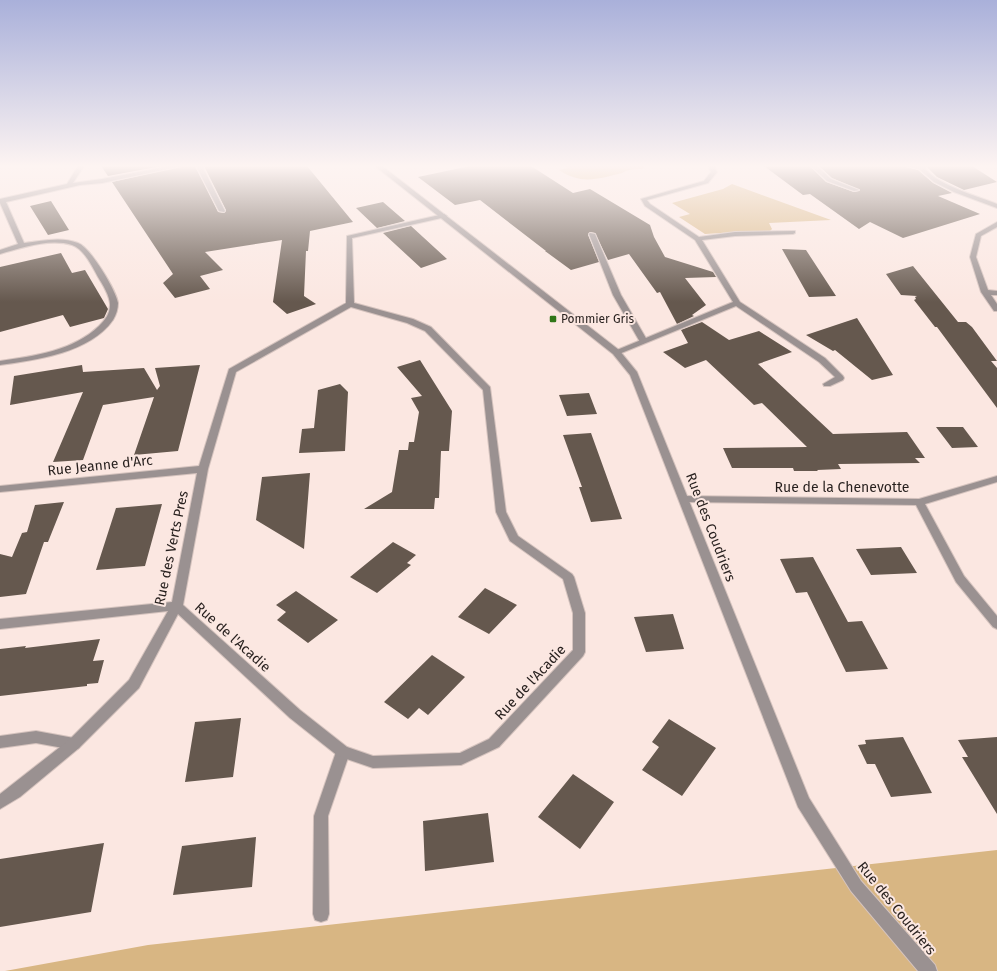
<svg xmlns="http://www.w3.org/2000/svg" width="997" height="971" viewBox="0 0 997 971" font-family="'Fira Sans',sans-serif">
<style>
.green{fill:#d8b683}
.building{fill:#65584e}
.lines{fill:none;stroke-linecap:round;stroke-linejoin:round}
.service-casing{stroke:#d5c3be;stroke-width:2}
.minor-casing{stroke:#d5c3be;stroke-width:2}
.tertiary-casing{stroke:#d5c3be;stroke-width:2}
.service{fill:#9a9191;fill-rule:evenodd}
.minor{fill:#9a9191;fill-rule:evenodd}
.tertiary{fill:#9a9191;fill-rule:evenodd}
.poi-dot{fill:#307618;stroke:#fbe7e1;stroke-width:1.5}
.labels{text-anchor:middle;stroke-width:4;stroke-linejoin:round;paint-order:stroke}
.far-poi-label{font-size:12px;fill:#261f1d;stroke:#fbe7e1;text-anchor:start}
.street-label{font-size:14px;fill:#261f1d;stroke:#fbe7e1}
</style>
<rect width="100%" height="100%" fill="#fbe7e1"/>
<!-- green -->
<path class="green" d="M564,166H644L643,169C635,169 628,169 622,173C597,179 582,185 559,170L568,168Z
M732,184L831,220L769,223L772,229L770,231L736,232L705,234L679,217L690,214L672,203L723,189Z
M997,850V971H5L148,945Z"/>
<!-- building -->
<path class="building" d="M101,166H162L108,176Z
M183,166H195L218,212L224,213L226,210L204,166H307L353,222L310,231L308,251H306L304,296L316,304L287,314L273,302L282,240L205,252L223,270L200,276L210,289L175,298L163,283L173,274L112,182Z
M470,166H531L573,193L590,189L650,225L654,237L665,257L713,272L716,277L685,278L706,305L692,315L694,316L677,324L660,292L657,293L629,254L608,260L595,233L590,232L588,235L599,262L571,270L545,251H546L480,200L455,205L418,177Z
M764,166H810L826,182L854,192L859,191L860,190L832,178L819,166H904L918,170L933,183L952,193L938,196L980,214L903,238L870,222L859,229L810,194L803,195Z
M926,166H972L997,182L964,190L937,177Z
M51,201L69,230L48,235L30,206Z
M383,202L405,221L377,228L356,208Z
M411,226L447,259L421,268L383,233Z
M782,249L806,250L836,296L809,297Z
M61,253L72,273L85,270L108,309L104,318L70,327L63,315L0,332V267Z
M913,266L958,322H966L972,327L997,361H991L997,368V408L937,327H935L914,300L916,299L915,297L917,296L901,295L886,274Z
M857,318L893,375L872,380L835,350L833,351L806,335Z
M702,322L729,340L759,331L792,352L758,364L833,434L907,432L925,458H915L920,463L838,464L841,469L817,470L818,471H794L793,468H732L723,448L807,447L762,403L754,405L706,360L685,368L663,352L688,343L681,330Z
M420,360L452,411L449,451H441L439,498H435L434,509H364L392,492L399,450H408L409,442H414L419,412L411,398L422,396L397,367Z
M82,365L83,372L144,368L157,390L160,386L155,368L200,365L178,451L134,455L154,397L103,405L83,460L53,462L83,392L10,405L14,376Z
M340,384L348,392L345,451L299,453L302,429L314,428L318,390Z
M589,393L597,414L567,416L559,395Z
M936,427H963L978,447L952,448Z
M591,433L622,519L591,522L579,487H582L563,435Z
M310,473L304,549L256,520L262,477Z
M64,502L48,542H44L26,594L0,597V554L12,557L22,533L27,532L35,505Z
M162,504L145,566L96,570L116,508Z
M393,542L416,555L407,563L411,565L377,593L350,577Z
M901,547L917,573L871,575L856,549Z
M813,557L848,622L862,621L888,669L846,672L807,592L796,593L780,559Z
M485,588L517,605L489,634L458,617Z
M296,591L338,620L308,643L277,620L286,612L276,605Z
M673,614L684,649L646,652L634,617Z
M100,639L93,661L104,660L98,683L87,684V686L0,696V649L26,646L25,648Z
M432,655L465,677L428,715L419,708L408,719L384,702Z
M241,718L233,777L185,782L195,722Z
M669,719L716,748L682,796L642,770L659,747L652,742Z
M903,737L932,793L891,797L875,764H867L858,745L866,744L865,740Z
M997,737V814L962,757H968L958,740Z
M573,774L614,802L580,849L538,817Z
M488,813L494,862L425,871L423,821Z
M256,837L252,887L173,895L182,846Z
M104,843L91,912L0,927V859Z"/>
<g class="lines">
<!-- service casing -->
<g class="service-casing">
<path id="service" d="M590,233L595,234L621,295L647,340L646,342H640L613,295L589,234Z
M36,731L74,738L79,740L81,744L79,748L74,750L36,743L0,748V736Z
M343,746L348,748L350,752L328,816L329,914L327,920L321,922L315,920L313,914L314,816L336,752L338,748Z"/>
</g>
<!-- minor casing -->
<g class="minor-casing">
<path id="minor" d="M78,166H84L73,183L102,179L170,166H182L102,183L80,185L6,202L24,243C42,241 61,236 78,243C90,247 116,290 118,303C118,309 116,315 113,320C90,353 36,360 0,365V361C34,356 73,351 99,326C105,320 110,314 110,305C110,296 103,285 98,277C92,266 84,249 72,245C49,238 22,248 0,254V250L18,244L0,203V199L67,184Z
M196,166H202L225,211L224,212L219,211Z
M708,166H714L717,172L708,183L647,200L650,204L699,237L735,232L795,231V233L793,234L735,236L702,240L740,302L825,358L843,376L844,378L843,380L830,386H824L823,384L835,377L819,362L736,306L619,354H616L612,352L733,302L695,240L645,206L641,199L704,181L711,172Z
M811,166H817L831,179L859,190L854,191L827,181Z
M905,166H924C931,183 980,197 997,204V208L954,192L934,182L919,169Z
M444,214L447,216L446,217L352,238L354,303L413,319L431,327L490,387L506,512L518,536L572,574L574,577L585,613V652L583,656L499,747L461,765L373,768L338,756L290,718L178,614L139,688L79,748L20,797L0,809V794L69,740L129,680L168,611L0,629V619L172,602L197,473L0,492V486L199,466L229,369L346,303L347,236ZM351,307L407,323L425,331L483,390L496,512L510,541L563,579L573,613V650L489,739L460,753L373,756L347,747L300,710L183,605L208,469L236,372Z
M997,222V227L981,236L976,257L988,290L997,291V295H991L997,304V311H994L981,292L970,257L976,234Z
M997,476V482L925,504L964,576L997,616V629L993,627L956,582L916,505L684,502L679,499L684,496L919,499Z"/>
</g>
<!-- tertiary casing -->
<g class="tertiary-casing">
<path id="tertiary" d="M375,166H382L619,350L637,372L809,798L861,881L935,965L937,971H918L851,891L798,807L630,375L613,354Z"/>
</g>
<!-- service -->
<use href="#service" class="service"/>
<!-- minor -->
<use href="#minor" class="minor"/>
<!-- tertiary -->
<use href="#tertiary" class="tertiary"/>
</g>
<!-- sky -->
<linearGradient id="sky" x2="0" y2="1"><stop stop-color="#a9b0da"/><stop offset="0.55" stop-color="#fdf4f2"/><stop offset="1" stop-color="#fdf4f2" stop-opacity="0"/></linearGradient>
<rect width="997" height="302" fill="url(#sky)"/>
<!-- markers -->
<rect class="poi-dot" x="549" y="315" width="8" height="8" rx="2"/>
<g class="labels">
<!-- far-poi labels -->
<g class="far-poi-label">
<text x="561" y="323">Pommier Gris</text>
</g>
<!-- street labels -->
<g class="street-label">
<text transform="translate(100 465) rotate(-6)" y="5">Rue Jeanne d'Arc</text>
<text x="842" y="492">Rue de la Chenevotte</text>
<text transform="translate(711 527) rotate(69)" y="5">Rue des Coudriers</text>
<text transform="translate(171 548) rotate(-78)" y="5">Rue des Verts Pres</text>
<text transform="translate(233 637) rotate(42)" y="5">Rue de l'Acadie</text>
<text transform="translate(530 682) rotate(-47)" y="5">Rue de l'Acadie</text>
<text transform="translate(897 908) rotate(51)" y="5">Rue des Coudriers</text>
</g>
</g>
</svg>
